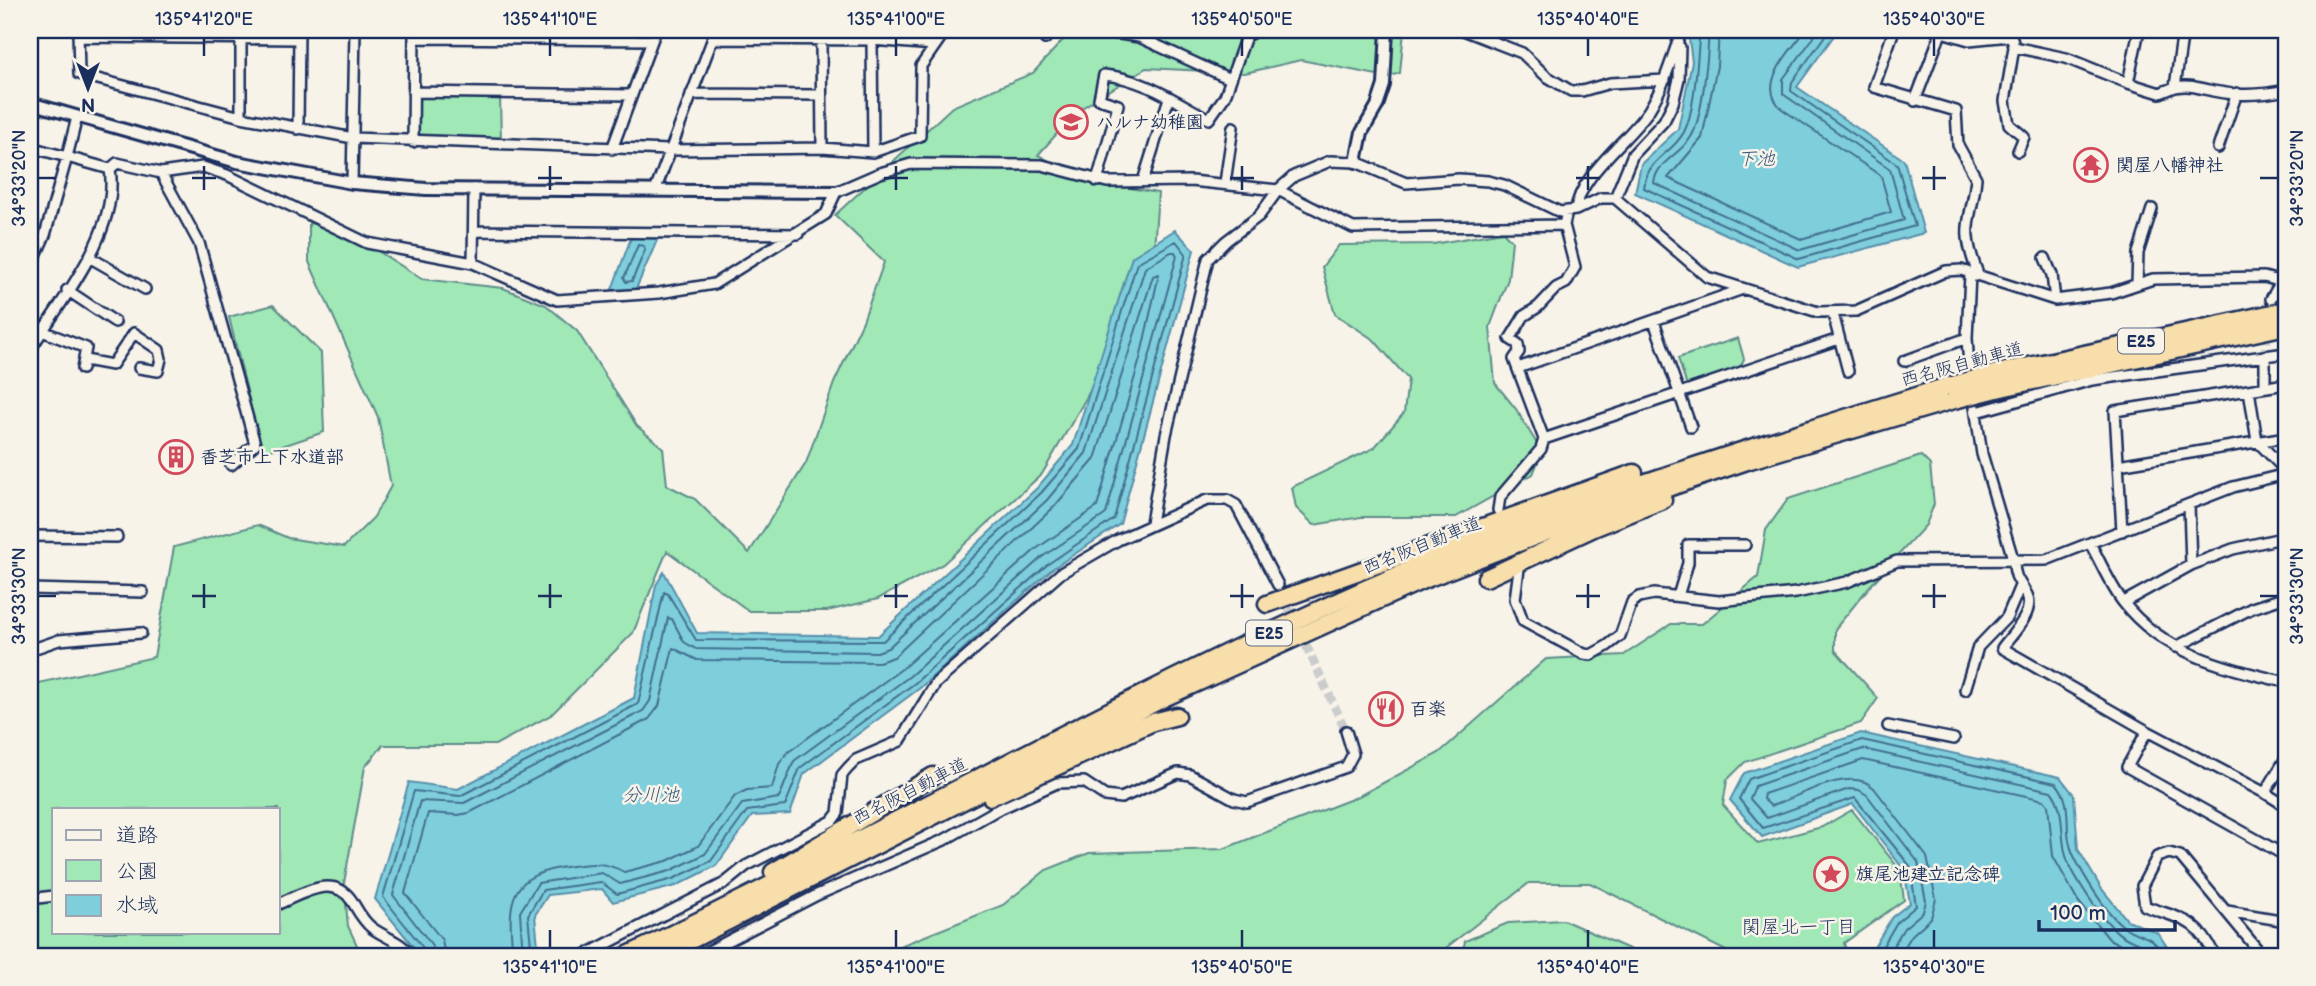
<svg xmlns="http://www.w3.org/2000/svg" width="2316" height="986" viewBox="0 0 2316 986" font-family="'Balsamiq Sans','Klee One',sans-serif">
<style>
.green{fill:#a0e8b6;stroke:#5e8c8a;stroke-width:2;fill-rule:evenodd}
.water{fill:#7fcedc;stroke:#578eaa;stroke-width:2}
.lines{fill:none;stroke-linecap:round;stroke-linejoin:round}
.shore{stroke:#436f90;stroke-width:2}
.minor-tunnel{stroke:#cbcccc;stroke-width:9;stroke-dasharray:9 4.5;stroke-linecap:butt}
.minor-casing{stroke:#1b2f5e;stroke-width:14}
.tertiary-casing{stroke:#1b2f5e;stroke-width:16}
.motorway-casing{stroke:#1b2f5e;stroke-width:21}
.minor{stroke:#f7f3e8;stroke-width:9}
.tertiary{stroke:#f7f3e8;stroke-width:10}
.motorway{stroke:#f8deab;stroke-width:16}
.motorway-bridge-casing{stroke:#1b2f5e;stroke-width:21;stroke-linecap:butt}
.motorway-bridge{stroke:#f8deab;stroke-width:16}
.ticks{fill:none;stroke:#1b2f5e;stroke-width:2.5}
.labels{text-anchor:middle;stroke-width:5;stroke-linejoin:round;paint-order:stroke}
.shield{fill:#f7f3e8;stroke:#5d6a87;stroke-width:2}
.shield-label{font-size:16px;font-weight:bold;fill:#1b2f5e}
.poi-label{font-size:18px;font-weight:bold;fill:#1b2f5e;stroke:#f7f3e8;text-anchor:start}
.street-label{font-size:18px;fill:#1b2f5e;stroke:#f7f3e8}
.water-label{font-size:19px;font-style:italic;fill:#34577e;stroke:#f7f3e8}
.neighbourhood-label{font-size:19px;fill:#1b2f5e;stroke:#f7f3e8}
.neatline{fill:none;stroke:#1b2f5e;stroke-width:2.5}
.ticks-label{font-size:18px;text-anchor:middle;fill:#1b2f5e}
</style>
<rect width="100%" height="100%" fill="#f7f3e8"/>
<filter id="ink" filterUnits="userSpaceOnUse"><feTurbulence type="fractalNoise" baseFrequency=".0143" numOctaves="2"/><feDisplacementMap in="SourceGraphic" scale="14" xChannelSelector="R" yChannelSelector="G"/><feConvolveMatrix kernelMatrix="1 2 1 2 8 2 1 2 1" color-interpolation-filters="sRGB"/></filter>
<g filter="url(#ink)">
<!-- green -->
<path class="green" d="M1072,30H1404L1400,73L1387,77L1301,60L1245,73L1146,68L1077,111L1038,155L1085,180L1158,193L1154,249L1124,327L1085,400L1042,474L943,564L878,599L827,611H749L667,551L633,633L551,715L495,745H383L365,767L344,883L348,926L362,956H30V685L154,657L174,547L258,525L288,538L344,547L374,517L391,486L378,417L309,262V223L348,232L422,279L503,288L546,305L577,331L637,426L663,448L667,485L695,499L749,553L806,463L834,383L863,321L884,262L835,215L952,107L1033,73ZM54,809H278V932H54Z
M500,96L501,141L418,136L417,97Z
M1503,232L1512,241L1508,279L1490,327L1495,383L1516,409L1542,452L1533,474L1456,517H1361L1314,525L1296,508L1292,487L1374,448L1404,413L1408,379L1374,340L1335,314L1322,267L1339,245L1433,244Z
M273,305L321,353L324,432L262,453L229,317Z
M1738,338L1744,359L1739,370L1691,386L1686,383L1678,358Z
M1921,456L1930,465L1934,504L1926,525L1870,586L1835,629V650L1878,698L1861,723L1745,762L1727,780L1723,805L1758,844L1822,827L1852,810L1900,870L1904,900L1844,943L1847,956H1736L1590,883H1529L1447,947L1450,956H875L1003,905L1046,870L1089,853L1223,849L1357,797L1439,753L1546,659L1624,655L1671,624H1702L1758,577L1766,530L1788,499Z
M1563,920L1645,956H1462L1465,941L1508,923Z"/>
<!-- water -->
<path class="water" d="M1695,30H1838L1797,87L1904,160L1924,233L1798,267L1635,193L1641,164L1678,129L1692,62L1689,39Z
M1175,230L1194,250L1120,524L1052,569L920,688L804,774L790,814L752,816L716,866L676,886L613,902L602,889L548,895L535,915L539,956H421L375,899L409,782L458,789L634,698L656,585L664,572L697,633L878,636L1037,488L1073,445L1132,257Z
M631,238H658L636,289L611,292Z
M1861,733L2060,777L2074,795L2078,849L2101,888L2127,920L2158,933L2173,956H1869L1892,917L1910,903L1904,870L1853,804L1762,837L1730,800L1744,773Z"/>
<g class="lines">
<!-- shore -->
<path class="shore" d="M1700,30C1697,55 1696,109 1684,132C1671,156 1648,156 1644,188L1799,259L1915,226L1897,164L1791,91L1792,82L1829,30
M1709,30C1708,53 1703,118 1691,137C1680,155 1656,162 1654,183L1800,250L1904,220L1890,169L1783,94V79L1819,30
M1719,30L1717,66L1702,138L1668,178L1801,239L1891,212L1881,176L1782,109C1755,84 1790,52 1806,30
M638,245L644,246L645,250L632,281L626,282L624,278Z
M426,956L424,949L383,897L414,791L460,796L638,704L664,592L668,594L696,640L883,641L1041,493L1079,449L1137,263L1176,241L1186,254L1114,519L1048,564L915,683L800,768L785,806L747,811L711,861L673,879L617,894L601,882L543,890L528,915L532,956
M435,956L431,944L393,895L420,801L464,803L643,711L650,701L668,618L672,619L684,642L696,649L877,652L888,648L1047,500L1086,453L1145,268L1171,252H1175L1177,256L1106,514L1042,557L910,676L794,761L779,798L742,804L705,854L670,871L620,884L602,873L538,883L520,912L523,956
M445,956L442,940L405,893L428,813L458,815L469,813L649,719L659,706L673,648L697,660L879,662L894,657L1054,507L1095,459L1153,276L1159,274L1140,359L1097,507L1036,549L903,668L787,753L779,764L772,788L747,790L735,796L698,846L667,861L624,872C606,862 593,863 572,866C508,874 507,899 513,956
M1877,956L1897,922L1916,906L1910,866L1855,798L1763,828L1739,799L1749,779L1862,740L2056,783C2075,805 2062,830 2073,854C2083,875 2105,912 2123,926C2143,941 2147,929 2165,956
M1887,956L1904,928L1923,912L1926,901L1918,862L1867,795L1859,790L1849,789L1767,818L1750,799L1755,786L1863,749L2051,791C2068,811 2057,844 2071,868C2083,890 2097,912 2115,930C2127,943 2144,941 2154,956
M1899,956L1912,935L1931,918L1936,899L1927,857L1874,788C1851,765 1798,797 1771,806L1763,799L1764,794L1863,760L2044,800L2048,805L2053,856L2078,901L2109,939L2142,956"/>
<!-- minor-tunnel -->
<path class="minor-tunnel" d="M2265,356L2268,328
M1283,596L1346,731"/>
<!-- minor casing -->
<g class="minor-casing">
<path id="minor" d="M78,30L79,74L241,117L353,138L669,150L822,148L873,152L920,136L921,66L946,30
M1044,30L1045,39
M1093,30L1139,37L1230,79
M1234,30L1246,36L1257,30
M1463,30L1522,53L1546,76L1571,91H1582L1610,83L1665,80
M1894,30L1874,87L1956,111L1958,145L1976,178C1972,222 1959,224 1977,271L1975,276
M1935,30L1969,40L2010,36
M2010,30L2014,47L2066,58L2128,83L2139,30
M78,37L299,39
M414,38L652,40
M712,39L872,40L934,45
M872,40L873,152
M821,41L822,148
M2014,47L2005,101L2009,124L2024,137L2018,151
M2128,83L2160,93L2175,87L2183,30
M2175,87C2191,84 2198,88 2213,91C2237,96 2263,95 2286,90
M413,92L631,95
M691,94L821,95
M1915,101L1941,33
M241,117V39
M298,129L299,30
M413,142L414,30
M30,147L67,157L77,117
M2218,148L2237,93
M612,149L656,30
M161,173L199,243L255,444L231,465
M1097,181L1118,105L1099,99L1104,75C1142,78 1175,101 1209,119L1225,96L1246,36
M1143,181L1169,98
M352,183L355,30
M1225,183L1233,127
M655,191L716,30
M1615,198L1633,154L1664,121L1673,103L1679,79L1680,47
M1576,210C1579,175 1630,139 1649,110C1664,86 1671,61 1680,35
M474,231L798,234
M89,257L145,289
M2045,258L2052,275L2055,300
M473,263L474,189
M30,269L45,235L67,157L110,169
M1970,274L1967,338L1969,367L1982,454L2014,562C2014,577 2019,581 2026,593C2037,611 2012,634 2002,648L2147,731L2127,767L2286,856
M2137,284L2138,253L2152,209
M67,290L115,322
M2271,299L2286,273
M1833,314L1848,371
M1654,321L1691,427
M42,331L86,348L82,369
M30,350C62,299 120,231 110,169L117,163L161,173L203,167L227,175L367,243L473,263L557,300L659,293L714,284L826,214L836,192L880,173L911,164L1042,165L1107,182L1191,181L1278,190L1353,228L1564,225
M2265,356V387
M85,360L112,365L134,333L159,350L161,359L158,371L139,368
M1904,361L1967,338
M1518,368L1743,289
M2249,390L2257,441L2286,471
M1977,412L2092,380L2286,353
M1544,439L1839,339
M2118,465L2286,437
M2189,505L2191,565
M1498,510L1500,497L1541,449L1544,439L1514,359L1519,352L1518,344L1510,339L1524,316L1538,307L1556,288L1566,283L1575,267L1564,225L1567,212
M1151,523L1166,435L1208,259L1226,241L1259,216L1278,190L1294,176L1330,161L1356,162L1406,183L1459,179L1488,181L1504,185L1560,212L1576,210L1601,198H1615L1707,277L1818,312L1856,311L1946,271L1961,270L2055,300L2111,293L2153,279L2264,277L2286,283
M2122,531L2115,411L2286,384
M30,536L117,537
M2091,545C2101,563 2110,585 2123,602C2162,653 2227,669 2286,682
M1519,569L1515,599L1523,621L1584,654L1591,655L1607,646L1620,636L1632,602L1639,597L1654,594L1719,601L1796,593L1847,582L1897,561L2046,560L2233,487L2286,474
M30,589L143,592
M1678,596L1688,563V545H1745
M2124,602L2191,565L2233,549L2286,537
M2176,647L2252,608L2286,597
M30,650L59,640L141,633
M1965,690L1978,647L2007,617L2020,586
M1888,726L1954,739
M2147,731L2265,793
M2286,758L2265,793L2286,806
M30,899L54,896
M278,904C302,894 334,873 352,901C358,911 363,921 372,928C386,938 402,942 412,956
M2227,911L2286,921
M583,956L725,883L746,866L832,821L838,813L842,775L848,768L856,760L900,741L936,683L1061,573L1118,540L1207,500H1227L1236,505L1278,585
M699,956L817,895L944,840L995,811L1057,783L1084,782L1105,796L1121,798L1178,773L1190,775L1234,799L1247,802L1346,767L1353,754L1346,731
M2215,956C2196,917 2182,920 2145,906L2142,886L2157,857L2169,853L2180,856L2263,956"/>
</g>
<!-- tertiary casing -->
<g class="tertiary-casing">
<path id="tertiary" d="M30,103L237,162L352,183L426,189L836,192
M1356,162L1362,132L1377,106L1384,85L1387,30"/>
</g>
<!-- motorway casing -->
<g class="motorway-casing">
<path id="motorway" d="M1997,373L2286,310
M2001,388L2286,326
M1486,578L1596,527L1663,500
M1267,604L1634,473
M991,797L1153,722L1177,716
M773,872L933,776
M626,956C868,841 1100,707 1345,598C1540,511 1742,450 1945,387
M660,956L1166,697L1421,581L1606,509L1750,460L1954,400"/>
</g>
<!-- minor -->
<use href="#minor" class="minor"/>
<!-- tertiary -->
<use href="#tertiary" class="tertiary"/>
<!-- motorway -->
<use href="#motorway" class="motorway"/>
<!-- motorway-bridge casing -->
<g class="motorway-bridge-casing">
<path id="motorway-bridge" d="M1945,387L1997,373
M1954,400L2001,388"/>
</g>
<!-- motorway-bridge -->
<use href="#motorway-bridge" class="motorway-bridge"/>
</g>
</g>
<!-- ticks -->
<path class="ticks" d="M204,38V56M550,38V56M896,38V56M1242,38V56M1588,38V56M1934,38V56M204,166V190M550,166V190M896,166V190M1242,166V190M1588,166V190M1934,166V190M38,178H56M192,178H216M538,178H562M884,178H908M1230,178H1254M1576,178H1600M1922,178H1946M2260,178H2278M204,584V608M550,584V608M896,584V608M1242,584V608M1588,584V608M1934,584V608M38,596H56M192,596H216M538,596H562M884,596H908M1230,596H1254M1576,596H1600M1922,596H1946M2260,596H2278M550,930V948M896,930V948M1242,930V948M1588,930V948M1934,930V948"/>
<!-- icons -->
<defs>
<g id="school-ring" transform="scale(1.75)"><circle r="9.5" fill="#f7f3e8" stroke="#d1495b" stroke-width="1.5"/><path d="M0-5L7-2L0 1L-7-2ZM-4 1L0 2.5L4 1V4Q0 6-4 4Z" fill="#d1495b"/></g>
<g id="temple-ring" transform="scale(1.75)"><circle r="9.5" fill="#f7f3e8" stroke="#d1495b" stroke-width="1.5"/><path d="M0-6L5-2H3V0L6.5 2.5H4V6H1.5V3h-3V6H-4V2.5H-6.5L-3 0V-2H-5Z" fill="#d1495b"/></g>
<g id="building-ring" transform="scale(1.75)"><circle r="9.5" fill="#f7f3e8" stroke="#d1495b" stroke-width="1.5"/><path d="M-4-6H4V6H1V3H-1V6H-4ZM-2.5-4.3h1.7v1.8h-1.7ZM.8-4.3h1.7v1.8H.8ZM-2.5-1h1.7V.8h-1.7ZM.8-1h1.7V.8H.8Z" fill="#d1495b"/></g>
<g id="restaurant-ring" transform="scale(1.75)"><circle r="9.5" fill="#f7f3e8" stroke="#d1495b" stroke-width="1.5"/><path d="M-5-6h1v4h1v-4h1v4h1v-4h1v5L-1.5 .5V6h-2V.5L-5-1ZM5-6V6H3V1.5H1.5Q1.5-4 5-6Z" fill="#d1495b"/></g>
<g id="sight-ring" transform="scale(1.75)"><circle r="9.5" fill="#f7f3e8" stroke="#d1495b" stroke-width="1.5"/><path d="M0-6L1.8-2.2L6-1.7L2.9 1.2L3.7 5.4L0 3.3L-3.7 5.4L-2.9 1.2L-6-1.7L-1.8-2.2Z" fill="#d1495b"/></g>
</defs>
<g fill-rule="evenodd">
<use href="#school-ring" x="1071" y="122"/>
<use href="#temple-ring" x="2091" y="165"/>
<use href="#building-ring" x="176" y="457"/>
<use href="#restaurant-ring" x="1386" y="709"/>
<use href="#sight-ring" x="1831" y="874"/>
</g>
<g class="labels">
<!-- shield labels -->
<g class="shield">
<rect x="2118" y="328.5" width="46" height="25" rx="5"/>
<rect x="1246" y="620.5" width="46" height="25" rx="5"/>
</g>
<g class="shield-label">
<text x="2141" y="347">E25</text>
<text x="1269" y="639">E25</text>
</g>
<!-- poi labels -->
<g class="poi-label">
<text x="1096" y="128">ハルナ幼稚園</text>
<text x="2116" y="171">関屋八幡神社</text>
<text x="200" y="463">香芝市上下水道部</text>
<text x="1410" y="715">百楽</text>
<text x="1856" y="880">旗尾池建立記念碑</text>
</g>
<!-- street labels -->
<g class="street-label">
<text transform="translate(1962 364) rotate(-15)" y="6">西名阪自動車道</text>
<text transform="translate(1422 545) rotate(-22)" y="6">西名阪自動車道</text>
<text transform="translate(910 791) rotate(-27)" y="6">西名阪自動車道</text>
</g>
<!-- water labels -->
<g class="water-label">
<text x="1756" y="165">下池</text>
<text x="651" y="801">分川池</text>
</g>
<!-- neighbourhood labels -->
<g class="neighbourhood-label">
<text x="1799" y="933">関屋北一丁目</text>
</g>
</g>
<!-- margin -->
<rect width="2316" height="986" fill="none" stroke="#f7f3e8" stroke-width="77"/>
<!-- legend -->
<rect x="52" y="808" width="228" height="126" fill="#f7f3e8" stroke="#9fa5b1" stroke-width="2"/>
<rect x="66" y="830" width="35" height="10" fill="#f7f3e8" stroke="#9fa5b1" stroke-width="2"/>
<text x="116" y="842" font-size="21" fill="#1b2f5e">道路</text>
<rect x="66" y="860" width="35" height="21" fill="#a0e8b6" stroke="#9fa5b1" stroke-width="2"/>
<text x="116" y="878" font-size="21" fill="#1b2f5e">公園</text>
<rect x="66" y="895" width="35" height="21" fill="#7fcedc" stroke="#9fa5b1" stroke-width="2"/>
<text x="116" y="912" font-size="21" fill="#1b2f5e">水域</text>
<!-- north arrow -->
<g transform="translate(88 88) rotate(180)" stroke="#f7f3e8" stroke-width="5" paint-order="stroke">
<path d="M0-5L12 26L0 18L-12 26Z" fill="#1b2f5e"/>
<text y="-10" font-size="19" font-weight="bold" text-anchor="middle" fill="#1b2f5e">N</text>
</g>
<!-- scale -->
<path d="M2039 920v10h136v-10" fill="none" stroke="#1b2f5e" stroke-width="3.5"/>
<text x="2050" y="920" font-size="21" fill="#1b2f5e" stroke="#f7f3e8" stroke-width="5" paint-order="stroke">100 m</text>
<rect x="38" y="38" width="2240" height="910" class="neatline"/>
<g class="ticks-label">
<text x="204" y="25">135°41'20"E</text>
<text x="550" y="25">135°41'10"E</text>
<text x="896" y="25">135°41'00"E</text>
<text x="1242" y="25">135°40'50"E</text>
<text x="1588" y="25">135°40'40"E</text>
<text x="1934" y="25">135°40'30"E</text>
<text transform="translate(2297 178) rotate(-90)" y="6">34°33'20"N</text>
<text transform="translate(19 178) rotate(-90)" y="6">34°33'20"N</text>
<text transform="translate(2297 596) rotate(-90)" y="6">34°33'30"N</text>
<text transform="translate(19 596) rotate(-90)" y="6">34°33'30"N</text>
<text x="550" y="973">135°41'10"E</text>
<text x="896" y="973">135°41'00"E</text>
<text x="1242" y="973">135°40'50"E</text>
<text x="1588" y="973">135°40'40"E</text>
<text x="1934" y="973">135°40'30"E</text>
</g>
</svg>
